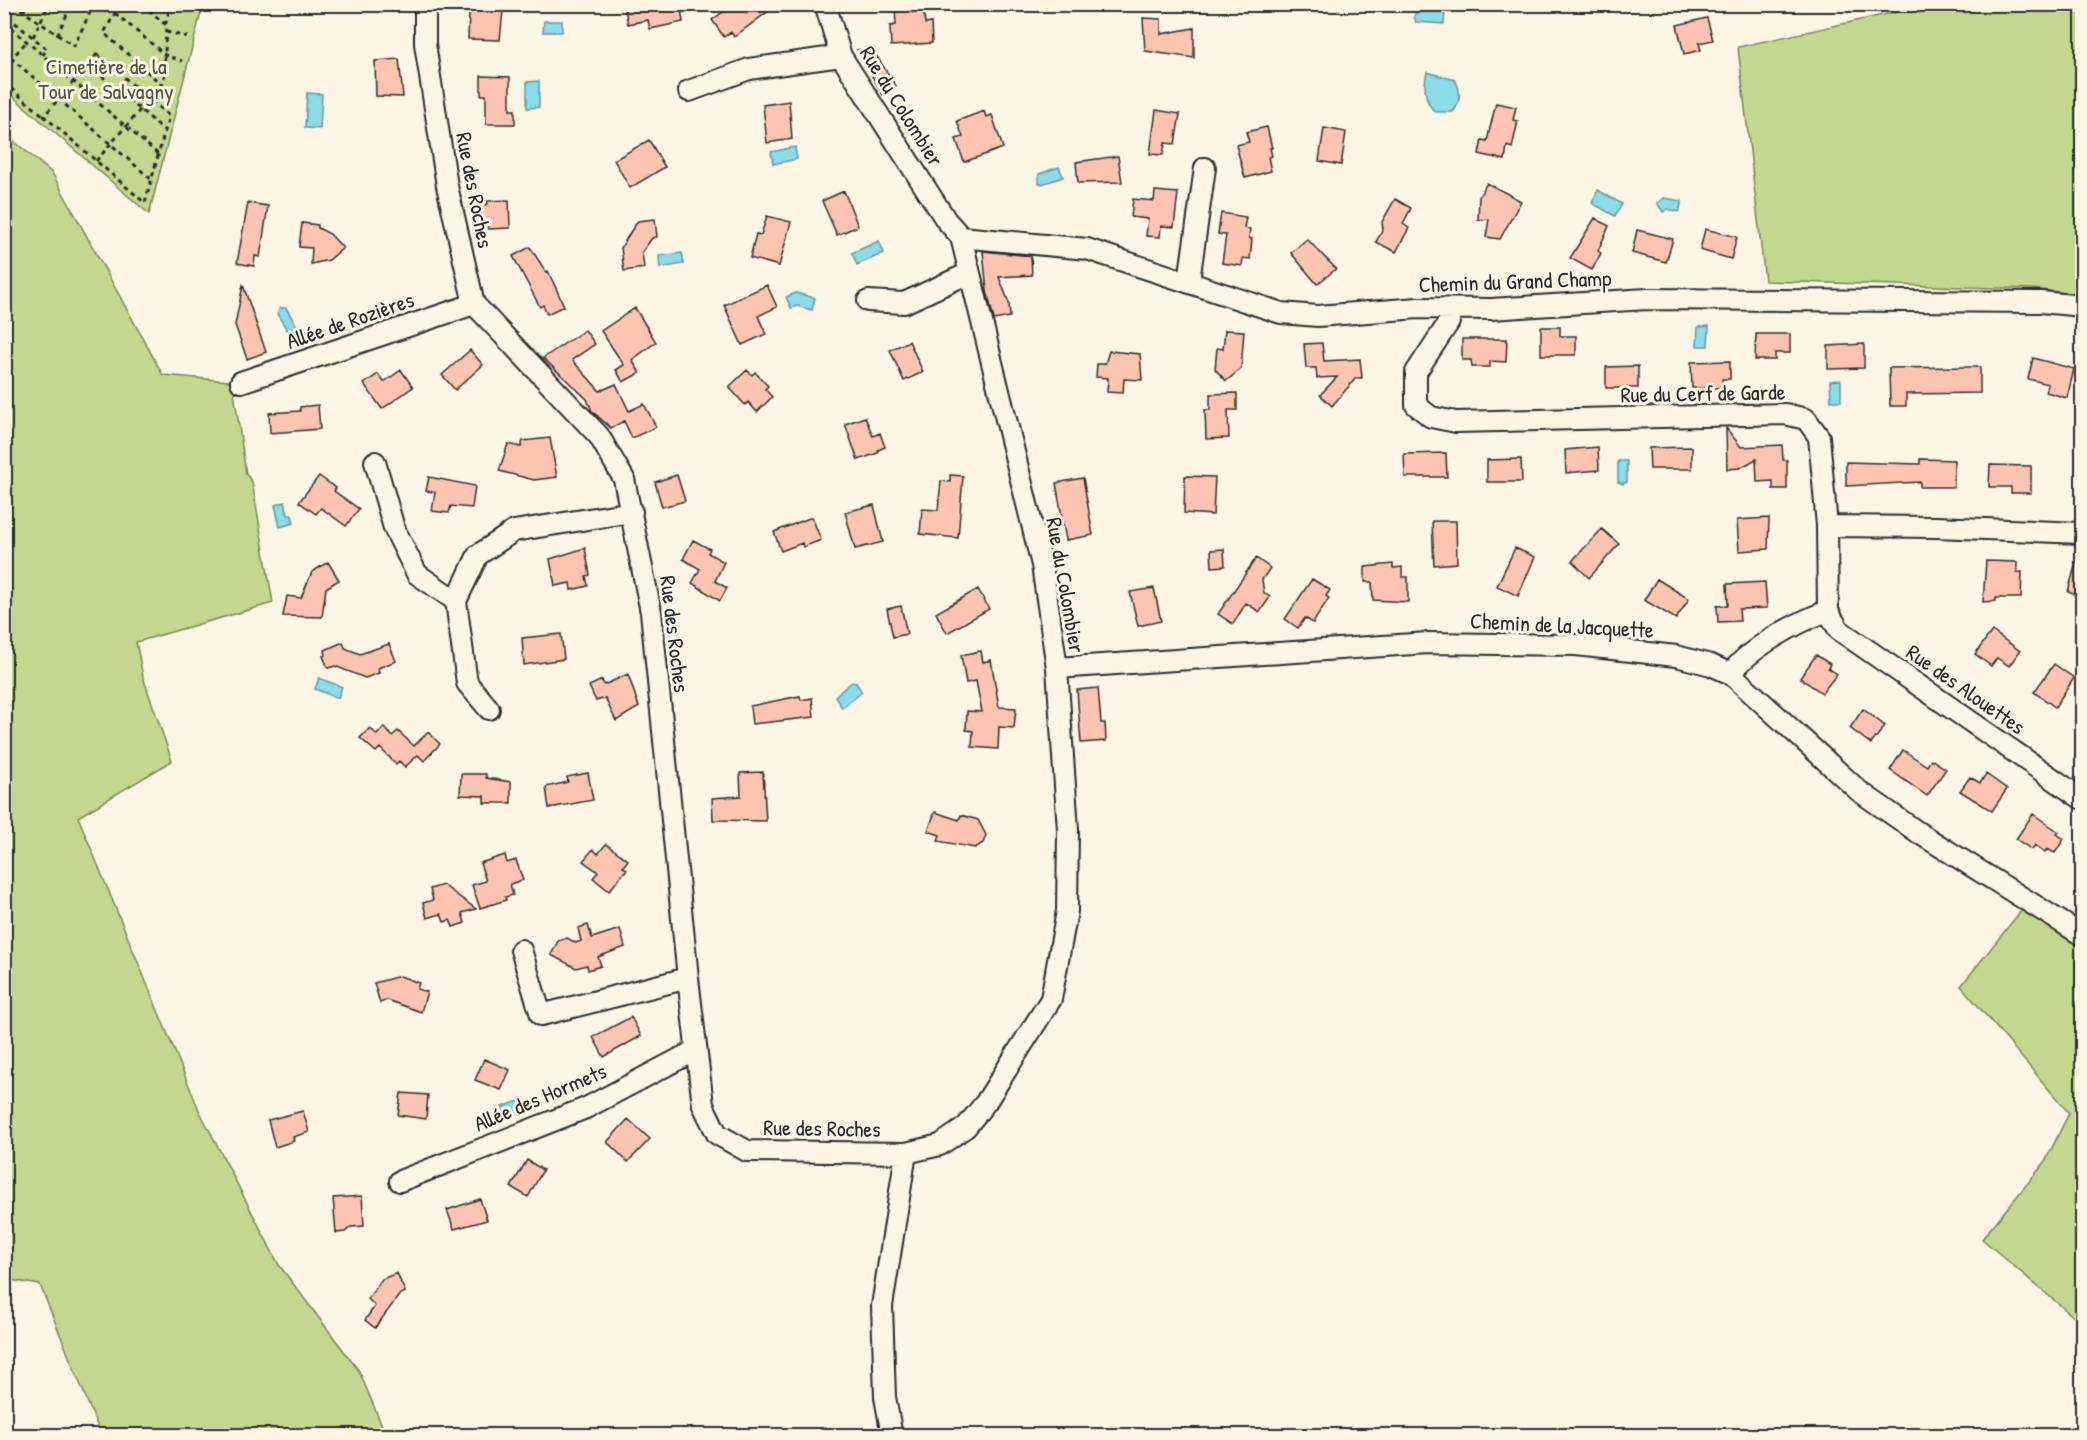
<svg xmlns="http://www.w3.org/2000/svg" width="2087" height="1440" viewBox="0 0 2087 1440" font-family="'Patrick Hand',sans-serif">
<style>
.green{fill:#c3d88e;stroke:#77825c;stroke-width:1.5}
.water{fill:#8bdbe8;stroke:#65959c;stroke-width:1.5}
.building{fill:#fdc4b2;stroke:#2b2b2b;stroke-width:1.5}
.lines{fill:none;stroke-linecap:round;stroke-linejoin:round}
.minor-casing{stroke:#2b2b2b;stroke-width:24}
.path{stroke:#2b2b2b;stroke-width:3;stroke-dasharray:4.5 4.5;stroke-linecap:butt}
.minor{stroke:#fcf5e5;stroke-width:20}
.labels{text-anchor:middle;stroke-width:6;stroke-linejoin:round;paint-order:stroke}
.park-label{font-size:22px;fill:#515644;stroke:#fcf5e5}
.street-label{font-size:22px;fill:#2b2b2b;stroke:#fcf5e5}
</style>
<rect width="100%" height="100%" fill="#fcf5e5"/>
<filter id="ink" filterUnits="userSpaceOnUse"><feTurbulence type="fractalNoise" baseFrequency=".0167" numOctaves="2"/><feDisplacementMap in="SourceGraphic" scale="12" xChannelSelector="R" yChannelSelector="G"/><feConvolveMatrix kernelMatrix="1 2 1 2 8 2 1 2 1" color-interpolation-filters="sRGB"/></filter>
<g filter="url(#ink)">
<!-- green -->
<path class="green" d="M5,4L203,5L149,214L5,90Z
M1933,4L2082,5V295L2033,289L1765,281L1738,47Z
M4,133L52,173L163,375L229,381L233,385L246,474L252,482L273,603L136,642L143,677L172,761L78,817L199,1110L279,1265L359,1371L386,1435H101L40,1285L5,1279Z
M2024,907L2082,944V1324L1982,1239L2045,1162L2069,1113L1961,986Z"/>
<!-- water -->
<path class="water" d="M1417,10L1445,11L1444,24L1416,22L1414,16Z
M544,21H562V32H543Z
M1427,72L1455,80C1461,90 1461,103 1453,112H1436C1425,105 1423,85 1427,72Z
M539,81V107L527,108V82Z
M307,93L322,94L320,129L305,128Z
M795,147L797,159L773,164L771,152Z
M1059,167L1063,177L1042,184L1039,183V174Z
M1598,190L1622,204L1615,216L1592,203Z
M1664,198L1682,201L1679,212L1668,209L1663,212L1657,203Z
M879,241L884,253L857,265L852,253Z
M682,253L684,264L660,268L659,256Z
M796,293L815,298L812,310L797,306L791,308L786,297Z
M280,308H286L297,326L288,331L277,314Z
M1709,326L1708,346H1697L1698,327Z
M1841,380V401H1831L1830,381Z
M1618,461H1627V482L1623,484L1618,482Z
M285,502L288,515H292L294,523L280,527L275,505Z
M319,678L342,687L338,698L315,689Z
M852,682L856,683L862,692L842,708L835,696Z
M525,1099L529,1109L506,1118L502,1107Z"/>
<!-- building -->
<path class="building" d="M624,4H645L646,7L680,4L683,22L650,29L648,20L628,24Z
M734,4H778L734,37L731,32L724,37L712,20Z
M923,4L925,24L931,23L932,43L891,46L890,26L896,25L895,6Z
M478,9L503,10L500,40L468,39L469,10Z
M1143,18L1161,19V34L1194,28V58L1145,51Z
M1707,18L1713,40L1699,43L1701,50L1684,54L1677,25Z
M872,49L896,86L883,95L857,50Z
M399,59L403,97L376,96L375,61Z
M481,76L510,77V110H515V124H486V95H481Z
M789,101L792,139L767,143L763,105Z
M1496,103L1516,107L1513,120L1518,121L1512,148L1507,146L1505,160L1479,154L1482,140L1487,141Z
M1156,110L1180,114L1175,144L1165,143L1163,155L1150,154Z
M984,111L986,117L992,115L1003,148L964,162L956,139L963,137L957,121Z
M1267,127L1272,148H1270L1272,156L1268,157L1271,171L1245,178L1236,145L1249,142L1246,132Z
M1324,128L1346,132L1341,165L1319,161Z
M649,140L665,167L630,188L614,160Z
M1118,156L1122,182L1078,183L1076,162Z
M1487,183L1521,201L1500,239L1486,237L1489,219L1478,220L1479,197Z
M844,191L858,226L837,235L822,201Z
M1155,191L1178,193L1174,227L1161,226L1160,237L1146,236L1148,219L1131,217L1133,199L1154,201Z
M1395,199L1411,208L1403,224L1409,228L1396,252L1376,242L1383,229L1382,222Z
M509,200L510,228L488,229V225L482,226V205L488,204L487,201Z
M248,203L268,206L260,257L255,256L254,266L237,263Z
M1221,213L1246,217L1244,228L1250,229L1249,238L1252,239L1250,259L1243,258L1242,266L1222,263L1226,235L1218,234Z
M767,216L791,222L779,266L750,258L756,234L761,235Z
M1595,218L1609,226L1598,251L1601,253L1592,270L1570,258Z
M655,219L657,237L652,238L642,252L644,268L624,271L621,248L631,231L638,221Z
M302,223L318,225V228L330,234L343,248L329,260L311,264L312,248L299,247Z
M1705,229L1737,237L1731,259L1700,250Z
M1637,230L1673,239L1666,262L1632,253Z
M1307,239L1336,269L1317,284L1291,253Z
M530,247L546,272L548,271L564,306L547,314L543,305L540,307L513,256Z
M983,251L1031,256L1032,275L999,277L1009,303L1010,317L994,320L987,291Z
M243,285L266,352L247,359L235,325Z
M767,285L777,307L758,316L766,334L742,345L724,305Z
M635,308L656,342L632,360L640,373L623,382L616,370L624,365L601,331Z
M1541,327H1560V336H1576V355H1541Z
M585,330L595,344L572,360L600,391L616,384L629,411L644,404L656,427L632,438L624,421L611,428L592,411L587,399L543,358Z
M1225,330L1244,331L1241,369L1226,381L1215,369L1217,348L1223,349Z
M1756,334H1790V353H1775V360H1755Z
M1462,339H1507L1506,362L1490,361V367H1472L1471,360H1462Z
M909,341L923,372L904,381L890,350Z
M1322,343L1324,361L1360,359L1362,378H1356L1332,406L1320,395L1337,377L1317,378L1316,368H1306L1304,344Z
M1864,344V368L1828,369V346Z
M470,350L483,365L455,390L442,375Z
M1109,351L1140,354L1142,380L1124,379L1123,393L1107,392L1108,378L1096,377L1097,364H1105Z
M2033,358L2074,369L2067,398L2046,392L2048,384L2028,379Z
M1730,361V379H1722V388H1692L1691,362Z
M1638,366V388H1606V367Z
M1965,367H1980V393L1906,394V406H1890L1889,368Z
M401,370L413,387L382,409L364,384L378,374L384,382Z
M747,370L752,375L755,372L768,386L765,389L772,397L757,412L748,402L745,405L729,387Z
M1237,393V410H1228L1229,438L1206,439L1205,410H1210V394Z
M318,405L320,429L270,433L269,413L300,411V407Z
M865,417L873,436L880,433L885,447L878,450V453L858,460L845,424Z
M1726,428L1741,447L1782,445L1783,460H1787V489H1773V481L1757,482L1756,459L1740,468L1727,469Z
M550,438L557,477L534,480L499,471L508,444L521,447L523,441Z
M1598,447L1599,470L1566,473L1565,450Z
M1692,447V469H1650L1649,448Z
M1446,453L1447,477H1405L1404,454Z
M1521,459L1522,482H1487V460Z
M1920,459L1954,460V487H1920V482L1846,486V462L1920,464Z
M1990,465L2031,466V493H2011V487H1989Z
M677,475L685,501L662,507L655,482Z
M950,475L963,476L958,538L920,534L922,509L938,510L941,481L950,482Z
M319,476L336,488L334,491L359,509L346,526L321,508L316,514L299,502Z
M1185,476L1215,477L1213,515L1184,513Z
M429,477L475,486L472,508L451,506L449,513L432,511L435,492L426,491Z
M1083,478L1093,535L1066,540L1056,483Z
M874,505L883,542L855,549L845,512Z
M812,517L821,540L803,547L802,543L781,551L774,532Z
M1769,518L1768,549L1739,551L1737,520Z
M1432,521H1456L1457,563L1434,565Z
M1602,529L1619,544L1589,578L1572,561Z
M693,540L710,549L708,553L724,562L715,581L727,588L720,601L692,583L700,569L683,559Z
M585,548L590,575L586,576L588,586L571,590L570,583L555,586L550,559Z
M1515,548L1535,557L1518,596L1497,586Z
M1224,549L1225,566L1212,567L1211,550Z
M2078,555H2082V597L2068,592Z
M1256,558L1270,568L1262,580L1264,593L1270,597L1260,612L1246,603L1233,624L1218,614Z
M1986,561L2017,562V572H2022L2021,598H1996V601L1983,602Z
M328,562L339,580L326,588L322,617L283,616L287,596L301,598L312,572Z
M1393,564V568L1402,567V577H1408V602L1373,600L1372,582H1365V567Z
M1312,579L1330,590L1326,596L1329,598L1313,623L1305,618L1298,628L1285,619Z
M1657,579L1689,599L1676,619L1644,600Z
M1765,582L1767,608L1739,609L1740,621L1718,622L1717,606L1728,605L1727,584Z
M1154,588L1161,621L1138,626L1130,592Z
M978,589L989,609L947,633L936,613Z
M901,606L907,634L893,637L887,609Z
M1992,631L2020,651L2009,666L1997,658L1991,666L1975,654Z
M561,634L564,659L524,665L522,638Z
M343,642L345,648L360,654L389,644L396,661L378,668L379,673L365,678L335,666L328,668L323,656L326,655L325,650Z
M981,651L983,662L991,660L999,707L1016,708L1014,728L999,727L998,749L972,747L973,731L966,730L967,711L982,712L976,681L966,683L961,655Z
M1816,655L1830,664L1828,668L1837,674L1822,693L1800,678Z
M2054,664L2074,678L2055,707L2034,692Z
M628,674L639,707L616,721L605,698L596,701L589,686L602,680L604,685Z
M1098,688L1101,723H1105L1106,741L1081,743L1077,690Z
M800,696L801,700L812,698L814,717L752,724L750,706Z
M1863,709L1885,726L1871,744L1850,728Z
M384,727L392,736L398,731L414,746L428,732L440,744L424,761L418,755L405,767L399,761L396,764L380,748L376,752L360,738L370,728L377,735Z
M1903,750L1927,766L1931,759L1946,769L1927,796L1890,770Z
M763,772L766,821L713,820L712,798L741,796L740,773Z
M588,773L593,800L549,808L546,787L568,782L567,777Z
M461,774H486V778L511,782V803H484V796L460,795Z
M1986,774L2007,789L1992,811L1960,791L1970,777L1980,783Z
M935,812L959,820L961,815L978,820L986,835L983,843L975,848L938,841L940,835L928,831Z
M2033,814L2059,832L2057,834L2064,839L2055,853L2047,849L2045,852L2035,845L2032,850L2016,839Z
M606,844L628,860L623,867L627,869L609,891L593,878L598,872L583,861L593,849L598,854Z
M505,855L507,863L516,860L523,880L510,884L513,895L505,897L506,900L480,908L472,885L486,881L480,863Z
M443,885L476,909L462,913L465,923L453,927L450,920L444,922L441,914L427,918L423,903L433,900L430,889Z
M588,925L592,938L620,929L625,947L598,957L601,966L588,970L587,965L576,968L551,955L558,941L567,938L576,943L581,941L578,928Z
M400,976L419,983L417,989L427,992L421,1012L387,1000L380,1003L374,983Z
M631,1017L641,1036L604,1057L593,1037Z
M484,1059L510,1070L501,1090L475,1080Z
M401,1093L428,1095L426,1119L398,1115Z
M303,1111L309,1132L293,1137L294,1141L275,1147L268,1120Z
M628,1119L650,1139L628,1162L607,1142Z
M527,1160L543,1170L528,1197L511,1187Z
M362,1196L364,1226L351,1227L345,1232L336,1233L333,1198Z
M480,1199L487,1220L454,1229L447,1210Z
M397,1273L405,1292L400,1294L375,1328L365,1320L375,1306L368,1299L382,1279Z"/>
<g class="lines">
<!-- minor casing -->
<g class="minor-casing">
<path id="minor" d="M425,4V44L447,186L474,304L599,436L624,479L651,612L688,978L703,1105L717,1134L747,1151L906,1153L940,1145L966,1127L986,1102L1051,999L1067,911L1068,830L1057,668L1042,565L961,237L946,220L841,56L825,4
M689,91L749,69L841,56
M961,237L1087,249L1281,313L1318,316L1418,308L1491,309L1647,299L2041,302L2082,306
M1189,281L1205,168
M868,301L904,303L969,273
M1450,309L1449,322L1416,372V405L1431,417L1456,422L1785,414L1806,419L1819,437L1827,526L1936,527L2082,533
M241,382L474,304
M375,462L394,528L417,574L456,601
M1828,611L1839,630L2082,799
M1057,668L1428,643L1576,645L1676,656L1711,665L1731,674L1859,791L1919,833L2082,935
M1731,674C1747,649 1799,621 1828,611L1827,526
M489,709L467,683L456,601L478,555L514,531L632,512
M521,950L541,1015L688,978
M400,1181L586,1108L696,1050
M892,1436L885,1397L882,1306L906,1153"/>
</g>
<!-- path -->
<path class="path" d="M13,4L74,46L94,4
M120,4L104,33L161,84
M142,4L166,25
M171,4L194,11
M189,10L192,4
M23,12L27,4
M115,13L165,55L182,61
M4,22L158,154
M9,26L13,21L47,49L43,55
M166,32L187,37
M57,35L72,4
M33,37L49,4
M4,52L151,179
M97,54L169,116L145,203L44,116Z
M88,64L165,131
M4,67L27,41
M4,83L44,116
M96,161L164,82L166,22L171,4"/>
<!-- minor -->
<use href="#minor" class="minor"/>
</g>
</g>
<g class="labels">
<!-- park labels -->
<g class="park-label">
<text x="106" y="74">Cimetière de la<tspan x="106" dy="25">Tour de Salvagny</tspan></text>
</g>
<!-- street labels -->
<g class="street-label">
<text transform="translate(902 106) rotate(58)" y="8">Rue du Colombier</text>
<text transform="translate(475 190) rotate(79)" y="8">Rue des Roches</text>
<text transform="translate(1515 281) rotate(-2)" y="8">Chemin du Grand Champ</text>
<text transform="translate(350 320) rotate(-19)" y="8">Allée de Rozières</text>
<text transform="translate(1703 393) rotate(-1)" y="8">Rue du Cerf de Garde</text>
<text transform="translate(1066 585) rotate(80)" y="8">Rue du Colombier</text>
<text transform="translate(1562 625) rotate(3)" y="8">Chemin de la Jacquette</text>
<text transform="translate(675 634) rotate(83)" y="8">Rue des Roches</text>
<text transform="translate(1966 689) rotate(35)" y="8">Rue des Alouettes</text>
<text transform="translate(540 1097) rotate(-23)" y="8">Allée des Hormets</text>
<text transform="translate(822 1128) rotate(1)" y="8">Rue des Roches</text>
</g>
</g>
<!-- margin -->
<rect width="2087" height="1440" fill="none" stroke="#fcf5e5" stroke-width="24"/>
<rect x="12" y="12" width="2063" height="1416" fill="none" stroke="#2b2b2b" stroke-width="2" filter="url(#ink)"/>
</svg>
